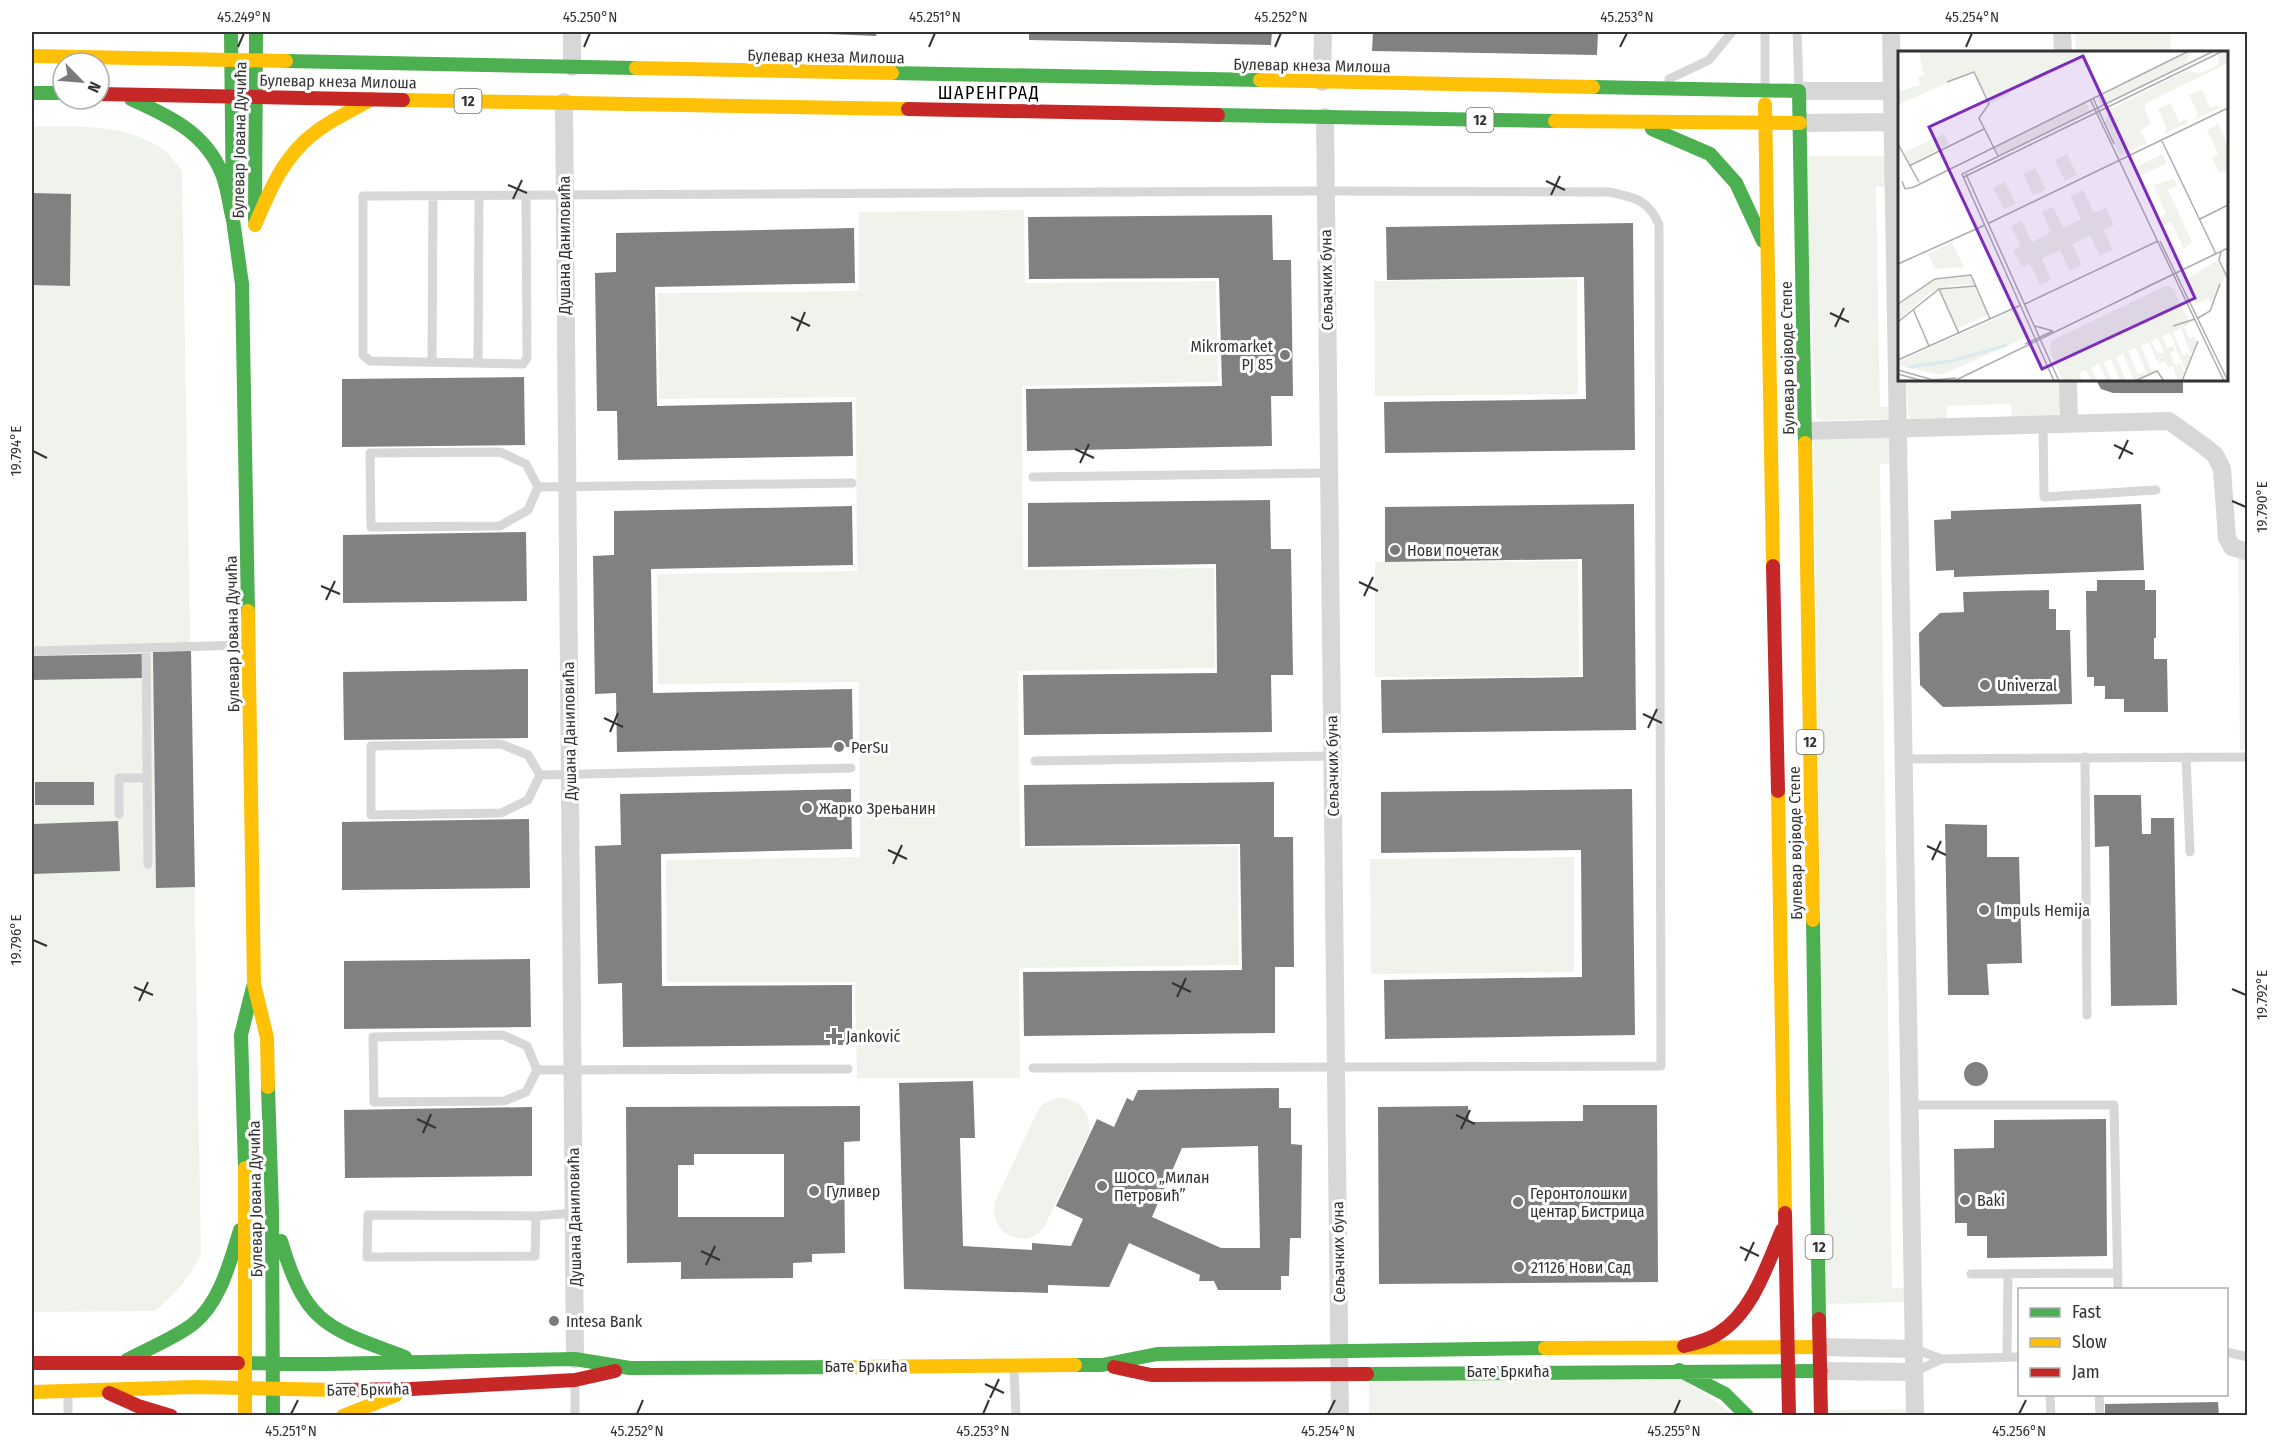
<svg xmlns="http://www.w3.org/2000/svg" width="2279" height="1447" viewBox="0 0 2279 1447" font-family="'Fira Sans Condensed',sans-serif">
<style>
.green{fill:#f0f3ec}
.building{fill:#818181;fill-rule:evenodd}
.lines{fill:none;stroke-linecap:round;stroke-linejoin:round}
.lane{stroke:#d7d7d7;stroke-width:9}
.street{stroke:#d7d7d7;stroke-width:18}
.fast{stroke:#4caf50;stroke-width:14}
.slow{stroke:#ffc107;stroke-width:14}
.jam{stroke:#c62828;stroke-width:14}
.ticks{fill:none;stroke:#333;stroke-width:2}
.poi-dot{fill:#7a7a7a;stroke:#fff;stroke-width:2}
.labels{text-anchor:middle;stroke-width:6;stroke-linejoin:round;paint-order:stroke}
.shield{fill:#fff;stroke:#707070;stroke-width:1.5}
.shield-label{font-size:15px;font-weight:bold;fill:#333}
.street-label{font-size:16px;fill:#333;stroke:#fff}
.poi-label{font-size:16px;fill:#333;stroke:#fff;text-anchor:start}
.neighbourhood-label{font-size:18px;letter-spacing:1.5px;fill:#000;stroke:#fff}
.inset-river{fill:none;stroke:#dbeaef;stroke-width:3}
.inset-road{fill:none;stroke:#adadad;stroke-width:1.5}
.view{fill:#7b2cbf;fill-opacity:0.15;stroke:#7b2cbf;stroke-width:3}
.inset-edge{fill:none;stroke:#333;stroke-width:3}
.neatline{fill:none;stroke:#333;stroke-width:2}
.ticks-label{font-size:15px;text-anchor:middle;fill:#333}
</style>
<rect width="100%" height="100%" fill="#fff"/>
<!-- green -->
<path class="green" d="M2075,32H2171L2170,52H2076Z
M32,126C77,127 124,122 164,150C171,155 177,165 182,171L201,1254C190,1277 175,1294 155,1311L32,1312Z
M1804,156H1889V187H1876L1880,407H1894V419L1823,420L1816,417Z
M1024,210L1025,283L1216,281L1218,382L1022,386L1023,570L1214,568L1215,668L1018,671L1020,848L1238,846L1239,965L1019,968L1020,1078H857L855,982H667L666,860L860,857L859,682L658,684L657,574L857,571L856,397L659,399L658,293L859,291V212Z
M1577,279L1578,394L1375,396L1374,281Z
M1907,380H2061L2060,412L2057,416L2012,421L2011,404L1947,406L1946,423L1912,420L1908,415Z
M1892,433L1893,463L1880,464L1892,1288H1907V1302L1826,1304L1814,440Z
M2238,557H2247V750H2240Z
M1578,561L1579,676L1375,677V562Z
M1574,857V972L1371,974L1370,859Z
M1057,1098C1080,1097 1093,1114 1088,1136L1043,1229C1022,1252 988,1231 995,1202L1038,1110L1044,1103Z
M1679,1376L1736,1416H1369V1377Z
M1909,1409V1415H1826V1410Z"/>
<!-- building -->
<path class="building" d="M803,32H877L876,36L803,33Z
M1029,32H1272L1271,45L1029,40Z
M1373,32H1598L1597,55L1372,51Z
M32,193L71,194L70,286L32,285Z
M1272,215L1273,260H1291L1293,396H1271L1272,446L1027,451L1026,389L1222,386L1219,278L1029,279L1028,217Z
M1633,223L1635,450L1385,453L1384,402L1586,399L1584,277L1387,280L1386,227Z
M854,228L855,283L655,287L657,406L852,402L853,456L618,460L617,411H597L595,273L616,272V233Z
M524,377L525,445L342,447V379Z
M2096,380H2183V393H2113L2101,389Z
M1270,500L1271,549H1291L1293,675H1271L1272,732L1024,735L1023,675L1217,673L1216,564L1028,567V503Z
M1634,504L1636,730L1382,733L1381,680L1583,677L1582,559L1385,562V507Z
M2141,504L2144,570L1954,577V570L1936,571L1934,520L1951,519V511Z
M852,506L853,565L651,569L653,693L852,689L853,747L617,752L616,693L595,694L593,556L614,555V511Z
M526,532L527,601L343,603V535Z
M2097,580H2145V590H2156V638H2154V659H2167L2168,712H2124V699H2105V686H2094V677H2087L2086,591H2097Z
M2049,590V609H2056V630H2070L2072,704L1943,707L1920,685L1919,633L1940,613L1964,612L1963,592Z
M191,650L195,887L156,888L153,652Z
M142,654V678L32,680V656Z
M528,669V738L344,740L343,672Z
M35,782H94V805H35Z
M1274,782V837H1293L1294,967H1275V1033L1024,1036L1023,972L1242,970L1240,844L1025,846L1024,785Z
M851,789L852,849L661,854L662,986L852,985V1045L623,1047L622,983L598,984L595,846L621,845L620,794Z
M1632,789L1635,1035L1385,1039L1384,980L1582,977L1581,850L1381,853V792Z
M2094,795H2141L2142,834H2151V818H2174L2177,1005L2111,1006L2109,846L2095,847Z
M529,819L530,888L342,890V822Z
M118,821L120,871L32,874V824Z
M1945,824L1987,825V857H2019L2022,963L1987,964L1989,995H1948Z
M530,959L531,1027L344,1029V961Z
M1964 1074a12 12 0 1 1 24 0a12 12 0 1 1-24 0Z
M973,1081L975,1138H960L963,1246L1032,1250V1243L1071,1246L1083,1219L1056,1206L1097,1119L1114,1127L1127,1098L1133,1101L1138,1090L1279,1088V1108H1291V1144L1302,1145L1301,1238H1290L1289,1276H1281V1290H1218L1214,1281H1199L1200,1275L1129,1243L1109,1287L1048,1285V1293L904,1289L899,1083ZM1258,1146L1260,1248H1221L1152,1217L1182,1148Z
M1583,1105H1657L1658,1282L1379,1284L1378,1107L1468,1106L1469,1122L1583,1121Z
M860,1106V1141L844,1142L845,1253L812,1254V1262L793,1263V1278L681,1279V1262L627,1263L626,1107ZM694,1154H784V1217H678V1165H694Z
M532,1107V1176L345,1178L344,1110Z
M2106,1119L2107,1256L1987,1258V1236H1967V1223H1955L1954,1149L1994,1148V1120Z
M2218,1402L2219,1416H2105V1404Z"/>
<g class="lines">
<!-- lane -->
<path class="lane" d="M1765,32V86
M1797,32L1799,88
M1669,79L1709,60L1732,32
M526,196L527,358L523,364L370,361L363,355V196L1325,191L1609,192C1634,197 1649,200 1659,225L1661,1066L1033,1068
M432,362L433,196
M478,363L479,196
M2043,424L2044,497L2156,490
M1033,477L1328,473
M538,487L528,510L500,526L371,527L370,453L500,452L526,464L538,487L852,483
M146,648L148,864
M32,651L246,645
M2085,757L2087,1015
M2186,757L2190,852
M1904,759L2248,757
M1035,761L1332,756
M540,775L528,800L501,813L371,815V746L501,744L528,755L540,775L851,768
M119,814V778H147
M537,1070L526,1092L504,1101L374,1102L373,1037L503,1035L527,1046L537,1070L848,1069
M1910,1105H2114L2118,1290
M536,1216L535,1256L367,1257L368,1215L536,1216L574,1213
M1971,1274L2118,1273
M1914,1349L1942,1359L1914,1372
M2226,1352L2248,1357
M2007,1357L2008,1274
M1942,1359L2020,1357
M1014,1368L1016,1416
M575,1382V1416
M68,1394V1416
M2050,1394L2051,1416
M2099,1394L2100,1416"/>
<!-- street -->
<path class="street" d="M1891,32L1915,1416
M2062,32L2063,52
M572,67V32
M1322,82L1323,32
M1799,91H1893
M564,102L575,1359
M1325,117L1340,1416
M1800,123L1893,122
M2068,380L2069,423
M1805,431L2169,421L2204,446L2215,455L2222,469L2227,538L2232,547L2248,552
M1820,1347L1914,1349
M1821,1371L1914,1372"/>
<!-- fast -->
<path class="fast" d="M231,32L233,220L242,284L248,611
M286,61L636,68
M892,73L1260,80
M1593,87L1799,91L1805,443
M32,93H63
M131,99C169,116 206,133 222,174C228,189 229,205 233,220
M1218,115L1555,121
M1652,129L1710,154L1736,183L1763,241
M255,220L256,32
M1813,920L1819,1319
M268,1087L272,1211L273,1416
M245,1168L241,1035L253,987
M281,1241C306,1325 327,1328 405,1357
M127,1360C147,1349 175,1338 193,1324C220,1303 230,1262 240,1230
M238,1363L324,1364L575,1359L630,1368L850,1367
M1075,1365H1102L1157,1354L1545,1348
M1679,1370L1725,1394L1747,1416
M1367,1374L1821,1371"/>
<!-- slow -->
<path class="slow" d="M32,56L286,61
M636,68L892,73
M1260,80L1593,87
M403,100L908,109
M1765,104L1773,566
M1555,121L1800,123
M255,225C268,195 280,164 305,141C324,123 349,112 372,99
M1805,443L1813,920
M248,611L254,984L267,1038L268,1087
M1778,791L1785,1213
M245,1168V1416
M1545,1348L1820,1347
M850,1367L1075,1365
M32,1392L194,1387L335,1390
M343,1416L396,1395"/>
<!-- jam -->
<path class="jam" d="M99,94L403,100
M908,109L1218,115
M1773,566L1778,791
M1785,1213L1789,1416
M1819,1319L1821,1416
M1684,1346C1696,1343 1709,1340 1719,1333C1753,1311 1767,1265 1782,1230
M32,1363H238
M1114,1367L1151,1375L1367,1374
M335,1390L411,1389L575,1380L615,1371
M109,1393L138,1406L171,1416"/>
</g>
<!-- ticks -->
<path class="ticks" d="M238,47L244,33M584,47L590,33M929,47L935,33M1275,47L1281,33M1620,47L1627,33M1966,47L1972,33M1546,181L1565,190M508,185L527,193M1551,195L1560,176M513,199L522,180M1830,313L1849,322M791,317L810,326M1835,327L1844,308M797,331L805,312M2114,445L2133,454M1075,449L1094,458M33,451L47,458M2119,459L2128,440M1080,463L1089,444M2232,501L2246,507M1359,582L1378,591M321,586L340,594M1364,596L1373,577M326,600L335,581M1643,714L1662,723M604,718L623,727M1648,728L1657,709M610,732L618,713M1927,846L1946,855M888,850L907,859M1932,860L1941,841M893,864L902,845M33,940L47,946M1172,983L1191,992M134,987L153,995M2232,989L2246,995M1177,997L1186,978M139,1001L148,982M1456,1115L1475,1124M417,1119L436,1128M1461,1129L1470,1110M423,1133L431,1114M1740,1247L1759,1256M701,1251L720,1260M1745,1261L1754,1242M706,1265L715,1246M985,1384L1004,1393M990,1398L999,1379M291,1414L298,1400M637,1414L643,1400M983,1414L989,1400M1328,1414L1335,1400M1674,1414L1680,1400M2019,1414L2026,1400"/>
<!-- markers -->
<g class="poi-dot">
<circle cx="1285" cy="355" r="6"/>
<circle cx="1395" cy="550" r="6"/>
<circle cx="1985" cy="685" r="6"/>
<circle cx="839" cy="747" r="6"/>
<circle cx="807" cy="808" r="6"/>
<circle cx="1984" cy="910" r="6"/>
<path d="M831 1027h6v6h6v6h-6v6h-6v-6h-6v-6h6z"/>
<circle cx="1102" cy="1186" r="6"/>
<circle cx="814" cy="1191" r="6"/>
<circle cx="1965" cy="1200" r="6"/>
<circle cx="1518" cy="1202" r="6"/>
<circle cx="1519" cy="1267" r="6"/>
<circle cx="554" cy="1321" r="6"/>
</g>
<g class="labels">
<!-- shield labels -->
<g class="shield">
<rect x="454.5" y="89" width="27" height="24" rx="4.5"/>
<rect x="1466.5" y="108" width="27" height="24" rx="4.5"/>
<rect x="1796.5" y="730" width="27" height="24" rx="4.5"/>
<rect x="1805.5" y="1235" width="27" height="24" rx="4.5"/>
</g>
<g class="shield-label">
<text x="468" y="106">12</text>
<text x="1480" y="125">12</text>
<text x="1810" y="747">12</text>
<text x="1819" y="1252">12</text>
</g>
<!-- street labels -->
<g class="street-label">
<text transform="translate(826 56) rotate(1)" y="6">Булевар кнеза Милоша</text>
<text transform="translate(1312 65) rotate(1)" y="6">Булевар кнеза Милоша</text>
<text transform="translate(338 81) rotate(1)" y="6">Булевар кнеза Милоша</text>
<text transform="translate(239 140) rotate(-89)" y="6">Булевар Јована Дучића</text>
<text transform="translate(564 245) rotate(-90)" y="6">Душана Даниловића</text>
<text transform="translate(1326 280) rotate(-91)" y="6">Сељачких буна</text>
<text transform="translate(1787 358) rotate(-91)" y="6">Булевар војводе Степе</text>
<text transform="translate(232 634) rotate(-91)" y="6">Булевар Јована Дучића</text>
<text transform="translate(569 731) rotate(-91)" y="6">Душана Даниловића</text>
<text transform="translate(1332 766) rotate(-91)" y="6">Сељачких буна</text>
<text transform="translate(1795 843) rotate(-91)" y="6">Булевар војводе Степе</text>
<text transform="translate(255 1199) rotate(-91)" y="6">Булевар Јована Дучића</text>
<text transform="translate(574 1217) rotate(-91)" y="6">Душана Даниловића</text>
<text transform="translate(1338 1252) rotate(-91)" y="6">Сељачких буна</text>
<text x="866" y="1372">Бате Бркића</text>
<text x="1508" y="1377">Бате Бркића</text>
<text transform="translate(368 1389) rotate(-1)" y="6">Бате Бркића</text>
</g>
<!-- poi labels -->
<g class="poi-label">
<text x="1273" y="352" text-anchor="end">Mikromarket<tspan x="1273" dy="18">PJ 85</tspan></text>
<text x="1407" y="556">Нови почетак</text>
<text x="1997" y="691">Univerzal</text>
<text x="851" y="753">PerSu</text>
<text x="819" y="814">Жарко Зрењанин</text>
<text x="1996" y="916">Impuls Hemija</text>
<text x="846" y="1042">Janković</text>
<text x="1114" y="1183">ШОСО „Милан<tspan x="1114" dy="18">Петровић”</tspan></text>
<text x="826" y="1197">Гуливер</text>
<text x="1530" y="1199">Геронтолошки<tspan x="1530" dy="18">центар Бистрица</tspan></text>
<text x="1977" y="1206">Baki</text>
<text x="1531" y="1273">21126 Нови Сад</text>
<text x="566" y="1327">Intesa Bank</text>
</g>
<!-- neighbourhood labels -->
<g class="neighbourhood-label">
<text x="989" y="99">ШАРЕНГРАД</text>
</g>
</g>
<!-- overview -->
<g transform="translate(1898 51)">
<rect width="330" height="330" fill="#fff"/>
<path d="M21,0H192L110,38L112,43L92,53L76,20L0,54V41L22,34L20,26L26,25ZM294,0L286,14L203,55L199,46ZM330,0V12L248,52L247,59L253,73L242,79L249,92L222,105L207,72L211,59L287,20L302,22L320,14L321,3ZM304,38L312,57L319,54L321,57L296,69L300,63L291,44ZM188,51L192,60L102,104L96,96ZM273,52L281,71L288,68L290,72L265,83L269,78L260,58ZM320,73L330,94V126L327,120L321,122L314,107L320,103L309,79ZM46,83L51,93L11,114L6,101ZM169,103L179,124L167,130L157,109ZM264,103L269,112L240,126L236,117ZM137,117L148,139L135,144L125,123ZM276,128L279,135L270,139L294,191L286,198L273,171L265,174L262,166L268,163L255,134ZM107,131L118,153L106,158L95,137ZM185,139L196,162L208,157L216,174L206,179L215,199L202,205L192,185L174,193L184,214L172,220L162,199L144,208L153,229L142,234L132,213L124,216L115,199L123,195L113,175L124,170L134,191L153,181L144,161L155,156L165,177L183,168L172,145ZM54,191L66,216L37,218L30,203ZM320,209L328,225L312,254L311,247L298,253L290,227ZM73,225L77,234H54L32,241L0,270V254L36,229ZM267,235L275,237L292,273L286,276L291,287L296,285L299,290L293,304L283,277L275,281L285,304L291,302L293,306L287,320L272,282L264,285L269,297L275,295L277,300L272,302L277,314L282,312L286,321L283,330H276L279,328L275,315L270,317L267,310L259,314L266,301L260,287L253,290L259,301L265,303L259,310L251,291L243,295L253,318L260,319L249,324L238,297L230,300L240,323L246,321L248,325L236,330L225,302L218,306L228,329L235,330H222L213,308L206,311L214,330H209L201,313L193,317L199,330H194L188,319L181,322L184,330H165L152,301L153,290ZM77,236L90,264L59,278L42,239ZM119,258L131,285L44,324L0,315V311Z" fill="#f0f3ec"/>
<path class="inset-river" d="M10,316L54,310L109,294"/>
<path class="inset-road" d="M49,31L76,21L91,53L81,67L100,105M195,47L216,93M192,48L326,330M264,90L318,203M0,93L21,131M11,115L86,78M68,123L161,330M66,126L325,0M4,130L7,138L16,136L291,0M302,168L330,154M91,172L330,57M262,190L330,330M323,201L321,209L330,228M0,213L87,174M41,238L61,283M236,242L330,197M0,253L37,228L73,224L92,268M127,253L260,190M15,258L31,295M300,267L312,260L322,233M0,271L41,238L78,235M137,275L155,280M275,275L297,268M127,293L155,280M0,309L123,254M0,319L35,329L58,327M0,323L25,330M56,330L317,203M156,330L64,123L316,0M237,330L259,320L266,330M284,330L300,290"/>
<path class="view" d="M185,5L297,247L144,318L31,76Z"/>
<rect width="330" height="330" class="inset-edge"/>
</g>
<!-- border -->
<rect width="2279" height="1447" fill="none" stroke="#ffffff" stroke-width="66"/>
<!-- legend -->
<rect x="2018" y="1288" width="210" height="108" fill="#ffffff" stroke="#adadad" stroke-width="1.5"/>
<rect x="2030" y="1308" width="30" height="9" fill="#4caf50" stroke="#adadad" stroke-width="1.5"/>
<text x="2072" y="1318" font-size="18" fill="#333333">Fast</text>
<rect x="2030" y="1338" width="30" height="9" fill="#ffc107" stroke="#adadad" stroke-width="1.5"/>
<text x="2072" y="1348" font-size="18" fill="#333333">Slow</text>
<rect x="2030" y="1368" width="30" height="9" fill="#c62828" stroke="#adadad" stroke-width="1.5"/>
<text x="2072" y="1378" font-size="18" fill="#333333">Jam</text>
<!-- north arrow -->
<g transform="translate(81 81) rotate(115)"><circle r="28" fill="#ffffff" stroke="#adadad" stroke-width="1.5"/>
<path d="M0-4.5L10 22L0 15L-10 22Z" fill="#7a7a7a"/>
<text y="-9" font-size="16" font-weight="bold" text-anchor="middle" fill="#333333">N</text>
</g>
<rect x="33" y="33" width="2213" height="1381" class="neatline"/>
<g class="ticks-label">
<text x="244" y="22">45.249°N</text>
<text x="590" y="22">45.250°N</text>
<text x="935" y="22">45.251°N</text>
<text x="1281" y="22">45.252°N</text>
<text x="1627" y="22">45.253°N</text>
<text x="1972" y="22">45.254°N</text>
<text transform="translate(16 451) rotate(-90)" y="5">19.794°E</text>
<text transform="translate(2262 507) rotate(-90)" y="5">19.790°E</text>
<text transform="translate(16 940) rotate(-90)" y="5">19.796°E</text>
<text transform="translate(2262 995) rotate(-90)" y="5">19.792°E</text>
<text x="291" y="1436">45.251°N</text>
<text x="637" y="1436">45.252°N</text>
<text x="983" y="1436">45.253°N</text>
<text x="1328" y="1436">45.254°N</text>
<text x="1674" y="1436">45.255°N</text>
<text x="2019" y="1436">45.256°N</text>
</g>
</svg>
